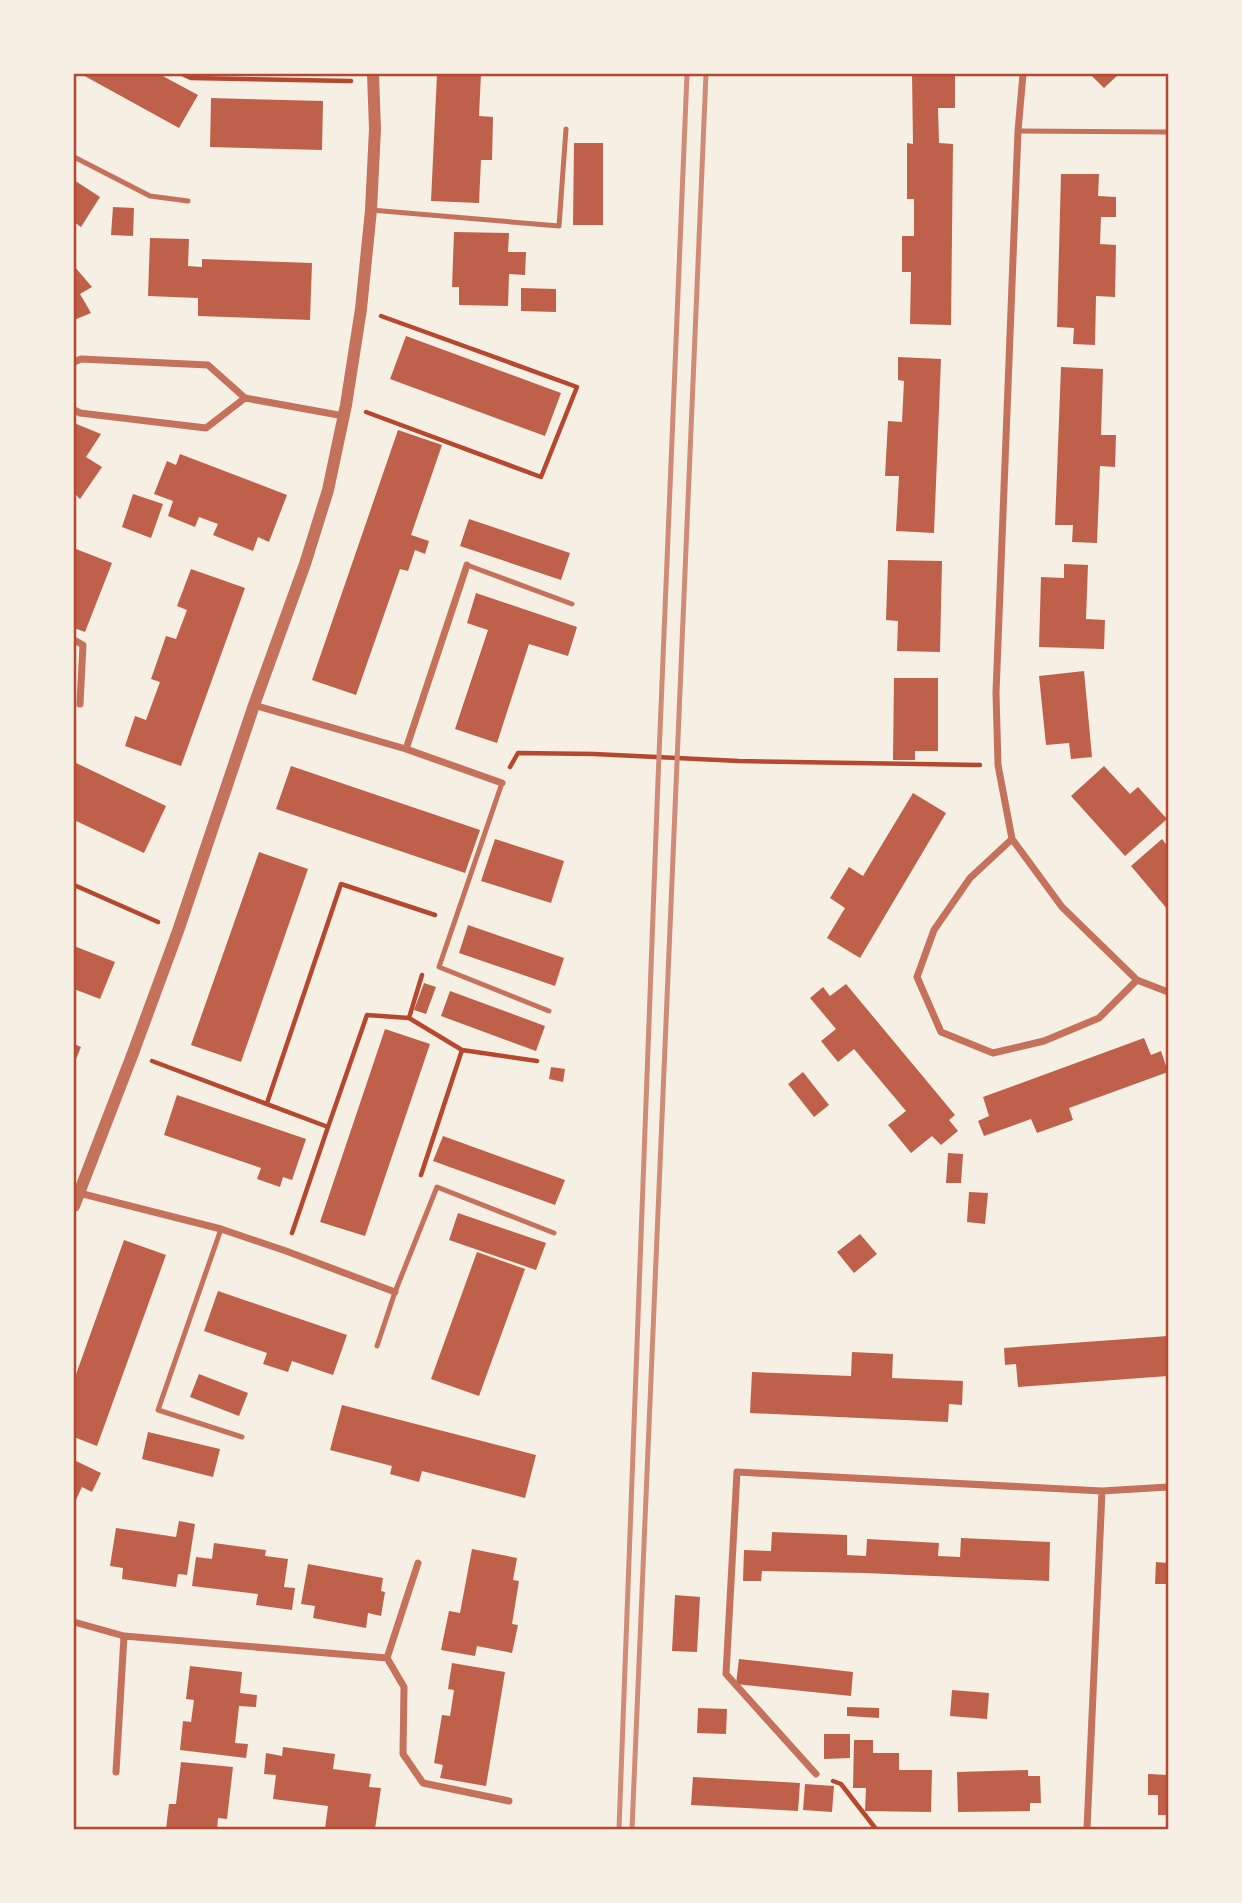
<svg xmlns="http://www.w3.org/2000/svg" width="1242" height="1903" viewBox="0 0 1242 1903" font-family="Montserrat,sans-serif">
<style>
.building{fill:#bf614a}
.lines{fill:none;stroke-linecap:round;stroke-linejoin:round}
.path{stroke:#b5482f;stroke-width:4.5}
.service{stroke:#c5725c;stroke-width:5}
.minor{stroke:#c5725c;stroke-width:7}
.tertiary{stroke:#c5725c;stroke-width:12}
.rail{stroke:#cf8b77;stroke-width:5}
.neatline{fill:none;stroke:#b5482f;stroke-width:2.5}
</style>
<rect width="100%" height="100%" fill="#f6efe4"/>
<!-- building -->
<path class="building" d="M81,74H159L198,95L179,128Z
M437,74H481L479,116L493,117L492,160H481L479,203L431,201Z
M912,74H955V108H938L939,143L953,144L951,325L910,324L911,272H902V236H914V199H907V143L913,144Z
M1090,74H1119L1104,88Z
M211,98L323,101L322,150L210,147Z
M574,143H603V225H573Z
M1061,174H1099L1098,196L1116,197V217H1101L1100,244L1116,245L1115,297L1096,296L1095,345L1073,344L1074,328L1057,327Z
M74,180L100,197L81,227L74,222Z
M113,207L134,208L133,236L111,235Z
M454,232L509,233L508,252H526L525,275L509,274L508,306L459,305V287H452Z
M150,238L189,239L188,266L202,267V259L312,263L310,320L198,316V298L148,296Z
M74,266L92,287L80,294L91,313L74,320Z
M521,288L556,289V312L521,311Z
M406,336L561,393L545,436L390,379Z
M898,357L941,359L934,533L896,531L899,476H885L888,421L902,422L904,381L898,380Z
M1061,367L1103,369L1101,435H1116L1115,467L1100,466L1097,543L1072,542L1073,525H1055Z
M74,423L101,434L86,457L102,467L80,499L74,493Z
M398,430L442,445L411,535L429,541L425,554L415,550L408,571L400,569L356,695L312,680Z
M180,454L287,495L269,542L258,537L253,551L213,535L218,524L199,517L195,527L168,516L173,501L154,494L167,461L176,465Z
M133,494L163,504L151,538L122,527Z
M469,519L570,553L561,580L460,546Z
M76,549L112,563L85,632L74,628V556Z
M888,560L942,561L940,652L897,651L898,621L886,620Z
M1064,564L1088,565L1086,619L1105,620L1104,649L1039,647L1041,577L1064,578Z
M191,569L245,588L181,766L125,746L135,716L146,720L160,682L151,679L166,636L176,639L187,610L177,606Z
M476,593L577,627L568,656L529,644L497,743L455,729L488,630L467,623Z
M1084,671L1092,757L1071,759L1069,743L1046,745L1039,676Z
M894,678H938V751H915V760H893Z
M74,762L166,806L144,853L74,820Z
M291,766L480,830L465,873L276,809Z
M1104,766L1130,794L1138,787L1167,819L1125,856L1071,796Z
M913,793L946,813L860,958L827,938L845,908L830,898L849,867L863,876Z
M495,839L564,861L551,903L481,881Z
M1162,839L1168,847V910L1131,866Z
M259,852L308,869L241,1062L191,1045Z
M468,925L564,958L555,986L459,953Z
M74,946L115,962L100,999L74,989Z
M424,983L436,987L426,1014L414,1010Z
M846,984L955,1115L949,1120L958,1131L941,1145L932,1136L911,1153L888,1125L906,1111L854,1049L838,1062L821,1041L836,1029L810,998L823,987L830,996Z
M450,991L545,1026L536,1051L441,1016Z
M385,1029L430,1044L365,1236L320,1222Z
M1144,1038L1151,1055L1161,1051L1168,1072L1069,1108L1073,1120L1037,1133L1031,1119L984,1136L978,1121L989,1116L983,1097Z
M74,1044L81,1047L74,1064Z
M551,1067L565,1069L563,1082L549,1079Z
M803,1072L829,1105L814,1117L788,1084Z
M177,1095L306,1139L292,1180L283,1177L280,1187L257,1179L261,1168L164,1135Z
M443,1136L565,1180L555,1205L433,1161Z
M948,1153L963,1154L961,1183H946Z
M969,1192L988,1193L985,1224L967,1222Z
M458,1213L546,1243L536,1270L449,1240Z
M860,1234L877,1254L854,1273L837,1252Z
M124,1240L166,1255L97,1446L74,1437V1380Z
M477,1252L525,1269L479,1396L431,1379Z
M218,1291L347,1335L333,1375L292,1361L288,1372L263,1364L267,1353L204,1331Z
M1168,1336V1376L1018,1387L1016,1364L1005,1365L1004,1348Z
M852,1352L893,1354L892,1378L963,1381L962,1405L949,1404L948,1422L750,1413L752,1372L851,1376Z
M199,1374L248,1393L239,1416L190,1397Z
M342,1405L536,1455L525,1498L422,1471L419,1482L390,1474L392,1466L330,1450Z
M148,1432L220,1449L213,1477L142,1459Z
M74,1460L101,1473L92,1492L82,1487L74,1504Z
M179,1521L195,1524L187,1575L178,1574L176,1587L122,1579L123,1568L110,1566L116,1528L176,1537Z
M772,1532L847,1535V1555L866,1556L867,1539L939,1543L938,1556L960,1557L961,1538L1050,1542L1049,1581L865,1573L762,1571L761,1581H743L744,1550L771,1551Z
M214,1543L266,1550L265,1556L288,1559L284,1587L295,1588L292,1610L256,1605L258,1594L192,1586L196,1557L212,1559Z
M472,1549L517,1558L513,1580L519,1581L512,1624L518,1625L512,1653L477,1646L475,1656L441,1650L449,1611L460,1613Z
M1156,1562L1168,1563V1584H1155Z
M308,1564L383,1578L381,1591L385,1592L381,1616L368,1613L366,1628L313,1618L315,1606L301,1604Z
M675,1595L700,1597L697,1652L672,1651Z
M739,1659L853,1672L851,1696L736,1684Z
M452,1663L505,1672L486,1786L440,1778L443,1765L434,1763L442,1715L450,1716L454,1690L448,1689Z
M190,1666L242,1672L240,1693L257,1695L256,1707L239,1706L235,1743L248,1744L246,1758L180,1750L183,1721L191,1722L194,1700L186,1699Z
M952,1690L989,1693L987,1719L950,1716Z
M847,1707L879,1708V1718L847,1716Z
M698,1708L727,1709L726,1734L697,1733Z
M824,1734H850V1758L824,1759Z
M854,1740H873V1753H899V1770H932L931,1812L865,1811L866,1788H853Z
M283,1747L335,1754L333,1769L371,1774L369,1787L381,1788L375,1829H325L328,1806L273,1799L276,1775L264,1774L266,1753L282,1756Z
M181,1762L233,1767L227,1819L218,1818L217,1829H166L169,1804H176Z
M1028,1770V1776H1040L1041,1803H1030V1811L958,1812L957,1772Z
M1148,1774L1168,1775V1815H1158V1795H1148Z
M693,1777L800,1783L798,1811L691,1805Z
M805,1784L834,1786L832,1812L803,1810Z"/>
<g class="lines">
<!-- path -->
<path class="path" d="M182,74L191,78L351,81
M366,412L541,477L577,387L381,316
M510,767L518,753L594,754L739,761L980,765
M74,885L158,922
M409,1018L422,975
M152,1061L328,1127L292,1233
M267,1103L341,884L435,915
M328,1127L367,1015L409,1018L462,1050L537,1061
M421,1175L462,1050
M833,1781L841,1784L876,1829"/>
<!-- service -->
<path class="service" d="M1018,131L1168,132
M74,157L150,196L188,201
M371,210L559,226L566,129
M467,565L572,604
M502,783L439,967L549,1011
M221,1229L158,1410L242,1437
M377,1346L395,1292L437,1187L554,1233"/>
<!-- minor -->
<path class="minor" d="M1023,74L1018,131L996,693L998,765L1012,839L970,878L934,930L917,977L941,1032L993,1053L1044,1041L1099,1018L1137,980L1168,992
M74,362L81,359L208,365L245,398L344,416
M74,410L80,413L206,428L245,398
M74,640L83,645L80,704
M254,705L406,749L467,565
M406,749L502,783
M1012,839L1062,907L1137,980
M79,1193L221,1229L286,1251L395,1292
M74,1622L124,1636L116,1772
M124,1636L387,1658L418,1563
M387,1658L404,1687L403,1754L423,1783L509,1801
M816,1774L726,1674L737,1472L1102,1491L1168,1487
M1087,1829L1102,1491"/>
<!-- tertiary -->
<path class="tertiary" d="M74,1206L133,1053L178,931L254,705L305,564L328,490L346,405L361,309L371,210L375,129L373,74"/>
<!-- rail -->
<path class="rail" d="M619,1829L658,780L687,74
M632,1829L706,74"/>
</g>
<!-- border -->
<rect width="1242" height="1903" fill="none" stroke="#f6efe4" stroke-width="150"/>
<rect x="75" y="75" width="1092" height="1753" class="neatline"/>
</svg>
